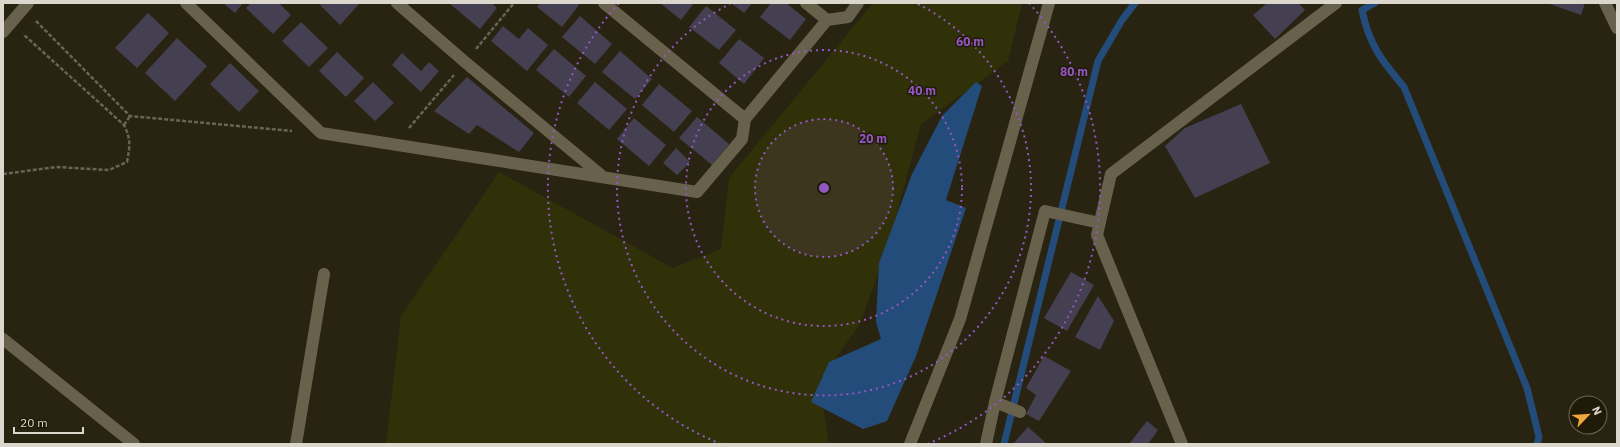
<svg xmlns="http://www.w3.org/2000/svg" width="1620" height="447" viewBox="0 0 1620 447" font-family="'IBM Plex Sans',sans-serif">
<style>
.green{fill:#303108}
.water{fill:#234c7a}
.lines{fill:none;stroke-linecap:round;stroke-linejoin:round}
.stream{stroke:#234c7a;stroke-width:7}
.building{fill:#453f52}
.path{stroke:#696454;stroke-width:2.5;stroke-dasharray:4 2;stroke-linecap:butt}
.minor{stroke:#68624d;stroke-width:12}
.ring{fill:none;stroke:#9357c2;stroke-width:2;stroke-dasharray:2 4}
.centre{fill:#9357c2;stroke:#201a08;stroke-width:2}
.ring-label{font-size:12px;text-anchor:middle;font-weight:bold;fill:#9357c2;stroke:#201a08;stroke-width:3;stroke-linejoin:round;paint-order:stroke}
</style>
<rect width="100%" height="100%" fill="#292411"/>
<!-- green -->
<path class="green" d="M873,3H1022L1008,61L921,124L889,243L860,324L819,382L829,444H386L401,316L499,172L673,268L721,249L729,178Z"/>
<!-- water -->
<path class="water" d="M976,82L982,86L946,200L966,208L916,356L887,421L863,429L811,402L829,362L881,339L876,322L879,263L912,174L942,116Z"/>
<g class="lines">
<!-- stream -->
<path class="stream" d="M1375,3L1362,10C1369,45 1382,61 1404,87L1527,388L1539,437L1537,444
M1004,444L1098,61L1122,20L1135,3"/>
</g>
<!-- building -->
<path class="building" d="M223,3H243L235,13Z
M251,3H279L291,15L273,34L246,8Z
M322,3H360L340,25L320,5Z
M449,3H492L497,8L480,29Z
M540,3H576L579,5L562,27L537,7Z
M660,3H694L681,20Z
M731,3H752L744,13Z
M771,3H786L806,19L790,40L760,17Z
M1267,3H1298L1305,10L1275,39L1253,15Z
M1547,3H1585L1581,15Z
M706,6L736,30L719,50L689,27Z
M148,13L169,33L137,68L115,48Z
M580,16L612,44L595,64L562,37Z
M301,22L328,48L309,67L282,41Z
M503,26L519,39L528,28L548,45L527,71L491,41Z
M177,38L207,66L175,101L145,73Z
M739,39L764,58L744,84L719,63Z
M554,49L586,76L569,97L536,70Z
M620,51L652,79L635,99L602,72Z
M337,52L364,78L346,97L319,71Z
M402,53L421,71L429,62L439,71L421,92L392,65Z
M230,63L259,91L239,112L210,84Z
M467,77L534,133L519,152L477,125L469,134L434,111Z
M373,82L394,103L375,121L354,101Z
M595,82L627,109L609,130L577,103Z
M659,84L692,111L674,132L642,105Z
M1241,104L1270,163L1195,198L1165,146L1185,128Z
M697,117L729,144L712,165L679,138Z
M634,118L666,145L649,166L617,139Z
M676,148L690,162L677,175L663,163Z
M1071,272L1094,285L1067,331L1044,318Z
M1098,296L1114,321L1100,350L1075,337Z
M1044,356L1071,371L1039,421L1026,414L1036,395L1026,388Z
M1147,421L1158,430L1148,444H1129Z
M1028,427L1047,444H1013Z"/>
<g class="lines">
<!-- path -->
<path class="path" d="M36,21L130,116L292,131
M476,49L514,3
M124,125L130,116
M409,128L454,75
M3,174L56,167L109,170L127,162C130,146 131,139 124,125L23,34"/>
<!-- minor -->
<path class="minor" d="M186,3L321,133L697,192L742,139L745,119L827,20L848,17L858,3
M397,3L465,62L601,175
M604,3L745,119
M806,3L827,20
M1605,3L1617,28
M3,32L28,3
M3,339L134,444
M995,402L1020,412
M296,444L324,274
M910,444L960,319L1049,3
M986,444L995,402L1045,211L1100,223
M1182,444L1097,235L1111,174L1336,3"/>
</g>
<!-- distance rings -->
<circle cx="824" cy="188" r="69" fill="#9357c2" fill-opacity=".12"/>
<g class="ring">
<circle cx="824" cy="188" r="69"/>
<circle cx="824" cy="188" r="138"/>
<path d="M918 4A207 207 0 1 1 730 4"/>
<path d="M721 444A276 276 0 0 1 619 3M1029 3A276 276 0 0 1 927 444"/>
</g>
<circle cx="824" cy="188" r="6" class="centre"/>
<g class="ring-label">
<text x="970" y="46">60 m</text>
<text x="1074" y="76">80 m</text>
<text x="922" y="95">40 m</text>
<text x="873" y="143">20 m</text>
</g>
<!-- border -->
<rect width="1620" height="447" fill="none" stroke="#dbd7cc" stroke-width="8"/>
<!-- north arrow -->
<g transform="translate(1588 415) rotate(65)"><circle r="19" fill="#201a08" stroke="#6b6656"/>
<path d="M0-3L7 15L0 10L-7 15Z" fill="#efa73d"/>
<text y="-6" font-size="11" font-weight="bold" text-anchor="middle" fill="#dbd7cc">N</text>
</g>
<!-- scale -->
<path d="M14 427v6h69v-6" fill="none" stroke="#dbd7cc" stroke-width="2"/>
<text x="20" y="427" font-size="12" fill="#dbd7cc" stroke="#201a08" stroke-width="3" paint-order="stroke">20 m</text>
</svg>
